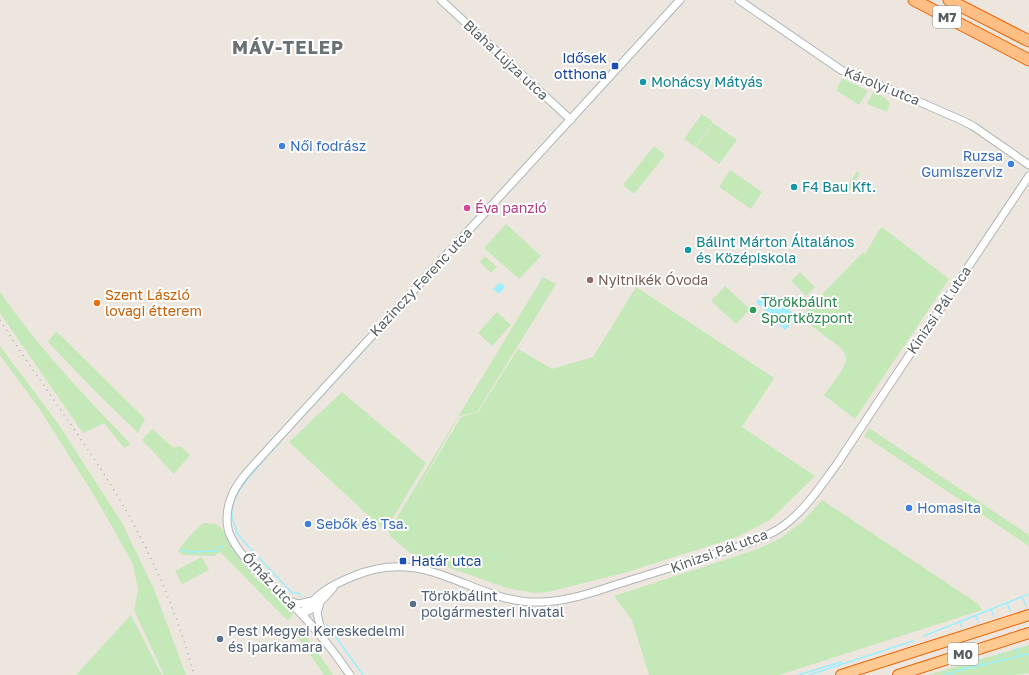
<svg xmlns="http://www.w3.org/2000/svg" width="1029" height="675" viewBox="0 0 1029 675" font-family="'Golos Text',sans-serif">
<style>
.green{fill:#c4e8b7}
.water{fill:#9cefff}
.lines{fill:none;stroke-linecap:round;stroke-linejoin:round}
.stream{stroke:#9cefff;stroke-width:1.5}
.tertiary-casing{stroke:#b0b5b8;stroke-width:9}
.trunk-casing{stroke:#eb6200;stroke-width:12}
.motorway-casing{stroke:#eb6200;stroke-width:13}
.tertiary{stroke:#fff;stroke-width:7}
.trunk{stroke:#ffca92;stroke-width:10}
.motorway{stroke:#ffbe83;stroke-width:11}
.rail{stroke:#afb0b1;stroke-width:1.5;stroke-dasharray:1 5;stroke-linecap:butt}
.transit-dot{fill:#1a4fb4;stroke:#fff;stroke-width:1.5}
.culture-dot{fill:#0f9aa8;stroke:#fff;stroke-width:1.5}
.shop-dot{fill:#3f7fe0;stroke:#fff;stroke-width:1.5}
.hotel-dot{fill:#d1479c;stroke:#fff;stroke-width:1.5}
.education-dot{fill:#8d6e63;stroke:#fff;stroke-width:1.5}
.food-dot{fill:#e8710a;stroke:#fff;stroke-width:1.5}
.leisure-dot{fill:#2e9e5b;stroke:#fff;stroke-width:1.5}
.service-dot{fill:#5c6f8a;stroke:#fff;stroke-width:1.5}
.labels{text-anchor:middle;stroke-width:4;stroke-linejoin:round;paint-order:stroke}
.shield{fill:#fff;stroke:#8a8f90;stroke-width:1}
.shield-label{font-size:13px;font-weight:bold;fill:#585f61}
.transit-label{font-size:14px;fill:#164399;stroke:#fff;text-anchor:end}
.street-label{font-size:14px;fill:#585f61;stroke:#fff}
.culture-label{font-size:14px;fill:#0d838f;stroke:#fff;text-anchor:start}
.shop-label{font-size:14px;fill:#366cbe;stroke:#fff;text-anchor:start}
.hotel-label{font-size:14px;fill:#b23c85;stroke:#fff;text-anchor:start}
.education-label{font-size:14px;fill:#785e54;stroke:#fff;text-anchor:start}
.food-label{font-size:14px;fill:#c56008;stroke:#fff;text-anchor:start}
.leisure-label{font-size:14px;fill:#27864d;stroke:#fff;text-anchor:start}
.service-label{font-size:14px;fill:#4e5e75;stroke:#fff;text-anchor:start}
.district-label{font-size:18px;font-weight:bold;letter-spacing:1px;fill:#687174;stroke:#fff}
</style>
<rect width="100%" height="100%" fill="#ede6de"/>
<!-- green -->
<path class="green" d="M842,78L868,91L859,105L836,90Z
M873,92L884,97L890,103L887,112L867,104Z
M702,114L713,122L695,147L684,139Z
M713,123L737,140L719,164L696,147Z
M654,146L665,155L634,194L623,185Z
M730,170L762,192L751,209L719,187Z
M857,171L860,174L846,195L843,194Z
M506,224L541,256L519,279L484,248Z
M882,227L949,279L855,419L824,395C830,386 845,370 846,359C846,354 844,352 841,348L800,317L863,252L865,254L879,230Z
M485,256L497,267L491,273L480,262Z
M800,272L815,287L806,296L791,281Z
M543,277L556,284L477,412L459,416L412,499L461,417L478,412L518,349L552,369L593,357L636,287L774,378L742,427L815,476L770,520L737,537L624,573L548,592L535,593L507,588L453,569L416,558L390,536L391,534L388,532Z
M725,286L750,309L736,324L711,301Z
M0,292C38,347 84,396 131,444L124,448L104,423L83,433L0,313Z
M497,312L511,325L492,346L478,333Z
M56,331L145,419L138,433L93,389L48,342Z
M0,346L59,425L122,523L154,589L186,675H164L134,610L138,590L133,564L97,500L41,411L0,355Z
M342,392L426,463L385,531L289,442Z
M869,428L1029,535V546L869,439L864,437Z
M152,429L174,448L180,446L190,455L174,474L142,440Z
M822,500L978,604L982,610L779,675H649L632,620L614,596L758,549L781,538L803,521Z
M204,523L216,524L220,527L225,533L231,546L255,578L267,586L292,611L293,614L288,621L220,552L214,556L182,555L178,551C185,541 194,530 204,523Z
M202,557L209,570L182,584L175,571Z
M131,615L162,675H76Z
M300,628L328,667L333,675H324L295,633Z
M1029,645V673L1016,675H928Z"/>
<!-- water -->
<path class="water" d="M499,283L500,285L502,283L505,287L499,294L493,289Z
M765,293L770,297L761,307L756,302Z
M776,298L797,317L785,330L764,311Z"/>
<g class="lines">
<!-- stream -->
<path class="stream" d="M284,437L390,322
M271,452L282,440
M236,533H237L247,545L292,593H298L301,596
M237,533C236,527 232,521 232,515C231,493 252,474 265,459
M182,550L188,552L216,551L222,546
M1022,597L1026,606
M1007,603L1010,611
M991,609L994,616
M976,616L978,622
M960,622L962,627
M327,625L363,675
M924,636L1029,594
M1016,648L1018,656
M999,653L1000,659
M981,659L982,665
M964,665L965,669L1029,654
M798,675L841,662L842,665
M809,675L913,641
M943,675L964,669"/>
<!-- tertiary casing -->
<g class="tertiary-casing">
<path id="tertiary" d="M441,0L571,120
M739,0L841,70L906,96L961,120L973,126L1029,165
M289,601L299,604L312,601
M320,603L317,613L322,635
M304,613C316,608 325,597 333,588
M301,614C318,593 329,586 354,576C430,544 473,605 542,602C567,601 592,593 615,585C641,577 667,569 692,561C720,552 751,545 777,530C803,514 819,488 837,464C853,440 868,417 884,393C932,320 981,248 1029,176
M350,675C332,648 311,623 288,600C269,582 244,562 232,539C225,527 226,511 231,498C237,480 257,462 270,447L680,0"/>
</g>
<!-- trunk casing -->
<g class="trunk-casing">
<path id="trunk" d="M841,675L1029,615
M898,675L1029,633"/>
</g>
<!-- motorway casing -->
<g class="motorway-casing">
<path id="motorway" d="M914,0L1029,60
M949,0L1029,41"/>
</g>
<!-- tertiary -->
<use href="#tertiary" class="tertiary"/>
<!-- trunk -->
<use href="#trunk" class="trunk"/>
<!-- motorway -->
<use href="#motorway" class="motorway"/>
<!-- rail -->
<path class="rail" d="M0,320C39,382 84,439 121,502C153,556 178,615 194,675"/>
</g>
<!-- markers -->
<g class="transit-dot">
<rect x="611" y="62" width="8" height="8" rx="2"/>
<rect x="399" y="557" width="8" height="8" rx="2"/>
</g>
<g class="culture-dot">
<circle cx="643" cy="82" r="4"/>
<circle cx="794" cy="187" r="4"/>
<circle cx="688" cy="250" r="4"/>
</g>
<g class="shop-dot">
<circle cx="282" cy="146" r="4"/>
<circle cx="1011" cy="164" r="4"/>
<circle cx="909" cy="508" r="4"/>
<circle cx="308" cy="524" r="4"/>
</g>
<circle class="hotel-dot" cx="467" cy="208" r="4"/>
<circle class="education-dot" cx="590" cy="280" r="4"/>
<circle class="food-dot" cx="97" cy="303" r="4"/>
<circle class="leisure-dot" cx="753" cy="310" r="4"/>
<g class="service-dot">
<circle cx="413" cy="604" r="4"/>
<circle cx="220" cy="639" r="4"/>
</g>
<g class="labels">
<!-- shield labels -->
<g class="shield">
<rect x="933" y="6" width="28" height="22" rx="3"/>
<rect x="948" y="643" width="30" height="22" rx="3"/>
</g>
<g class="shield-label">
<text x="947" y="22">M7</text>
<text x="963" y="659">M0</text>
</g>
<!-- transit labels -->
<g class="transit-label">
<text x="607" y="63">Idősek<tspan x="607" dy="16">otthona</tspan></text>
<text x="411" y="566" text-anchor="start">Határ utca</text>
</g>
<!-- street labels -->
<g class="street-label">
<text transform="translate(506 60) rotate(43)" y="5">Blaha Lujza utca</text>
<text transform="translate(882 86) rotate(22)" y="5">Károlyi utca</text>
<text transform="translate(421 282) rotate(-47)" y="5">Kazinczy Ferenc utca</text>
<text transform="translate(939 310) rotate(-56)" y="5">Kinizsi Pál utca</text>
<text transform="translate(719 551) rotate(-20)" y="5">Kinizsi Pál utca</text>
<text transform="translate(270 581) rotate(46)" y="5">Őrház utca</text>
</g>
<!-- culture labels -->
<g class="culture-label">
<text x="651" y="87">Mohácsy Mátyás</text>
<text x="802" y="192">F4 Bau Kft.</text>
<text x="696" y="247">Bálint Márton Általános<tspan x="696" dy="16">és Középiskola</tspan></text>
</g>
<!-- shop labels -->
<g class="shop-label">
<text x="290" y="151">Női fodrász</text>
<text x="1003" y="161" text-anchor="end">Ruzsa<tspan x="1003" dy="16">Gumiszerviz</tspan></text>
<text x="917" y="513">Homasita</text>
<text x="316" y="529">Sebők és Tsa.</text>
</g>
<!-- hotel labels -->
<g class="hotel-label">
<text x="475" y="213">Éva panzió</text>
</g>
<!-- education labels -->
<g class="education-label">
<text x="598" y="285">Nyitnikék Óvoda</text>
</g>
<!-- food labels -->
<g class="food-label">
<text x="105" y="300">Szent László<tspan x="105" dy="16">lovagi étterem</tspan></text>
</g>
<!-- leisure labels -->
<g class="leisure-label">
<text x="761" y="307">Törökbálint<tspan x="761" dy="16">Sportközpont</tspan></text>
</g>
<!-- service labels -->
<g class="service-label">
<text x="421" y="601">Törökbálint<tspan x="421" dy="16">polgármesteri hivatal</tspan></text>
<text x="228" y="636">Pest Megyei Kereskedelmi<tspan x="228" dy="16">és Iparkamara</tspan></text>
</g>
<!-- district labels -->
<g class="district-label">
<text x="288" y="54">MÁV-TELEP</text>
</g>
</g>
</svg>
